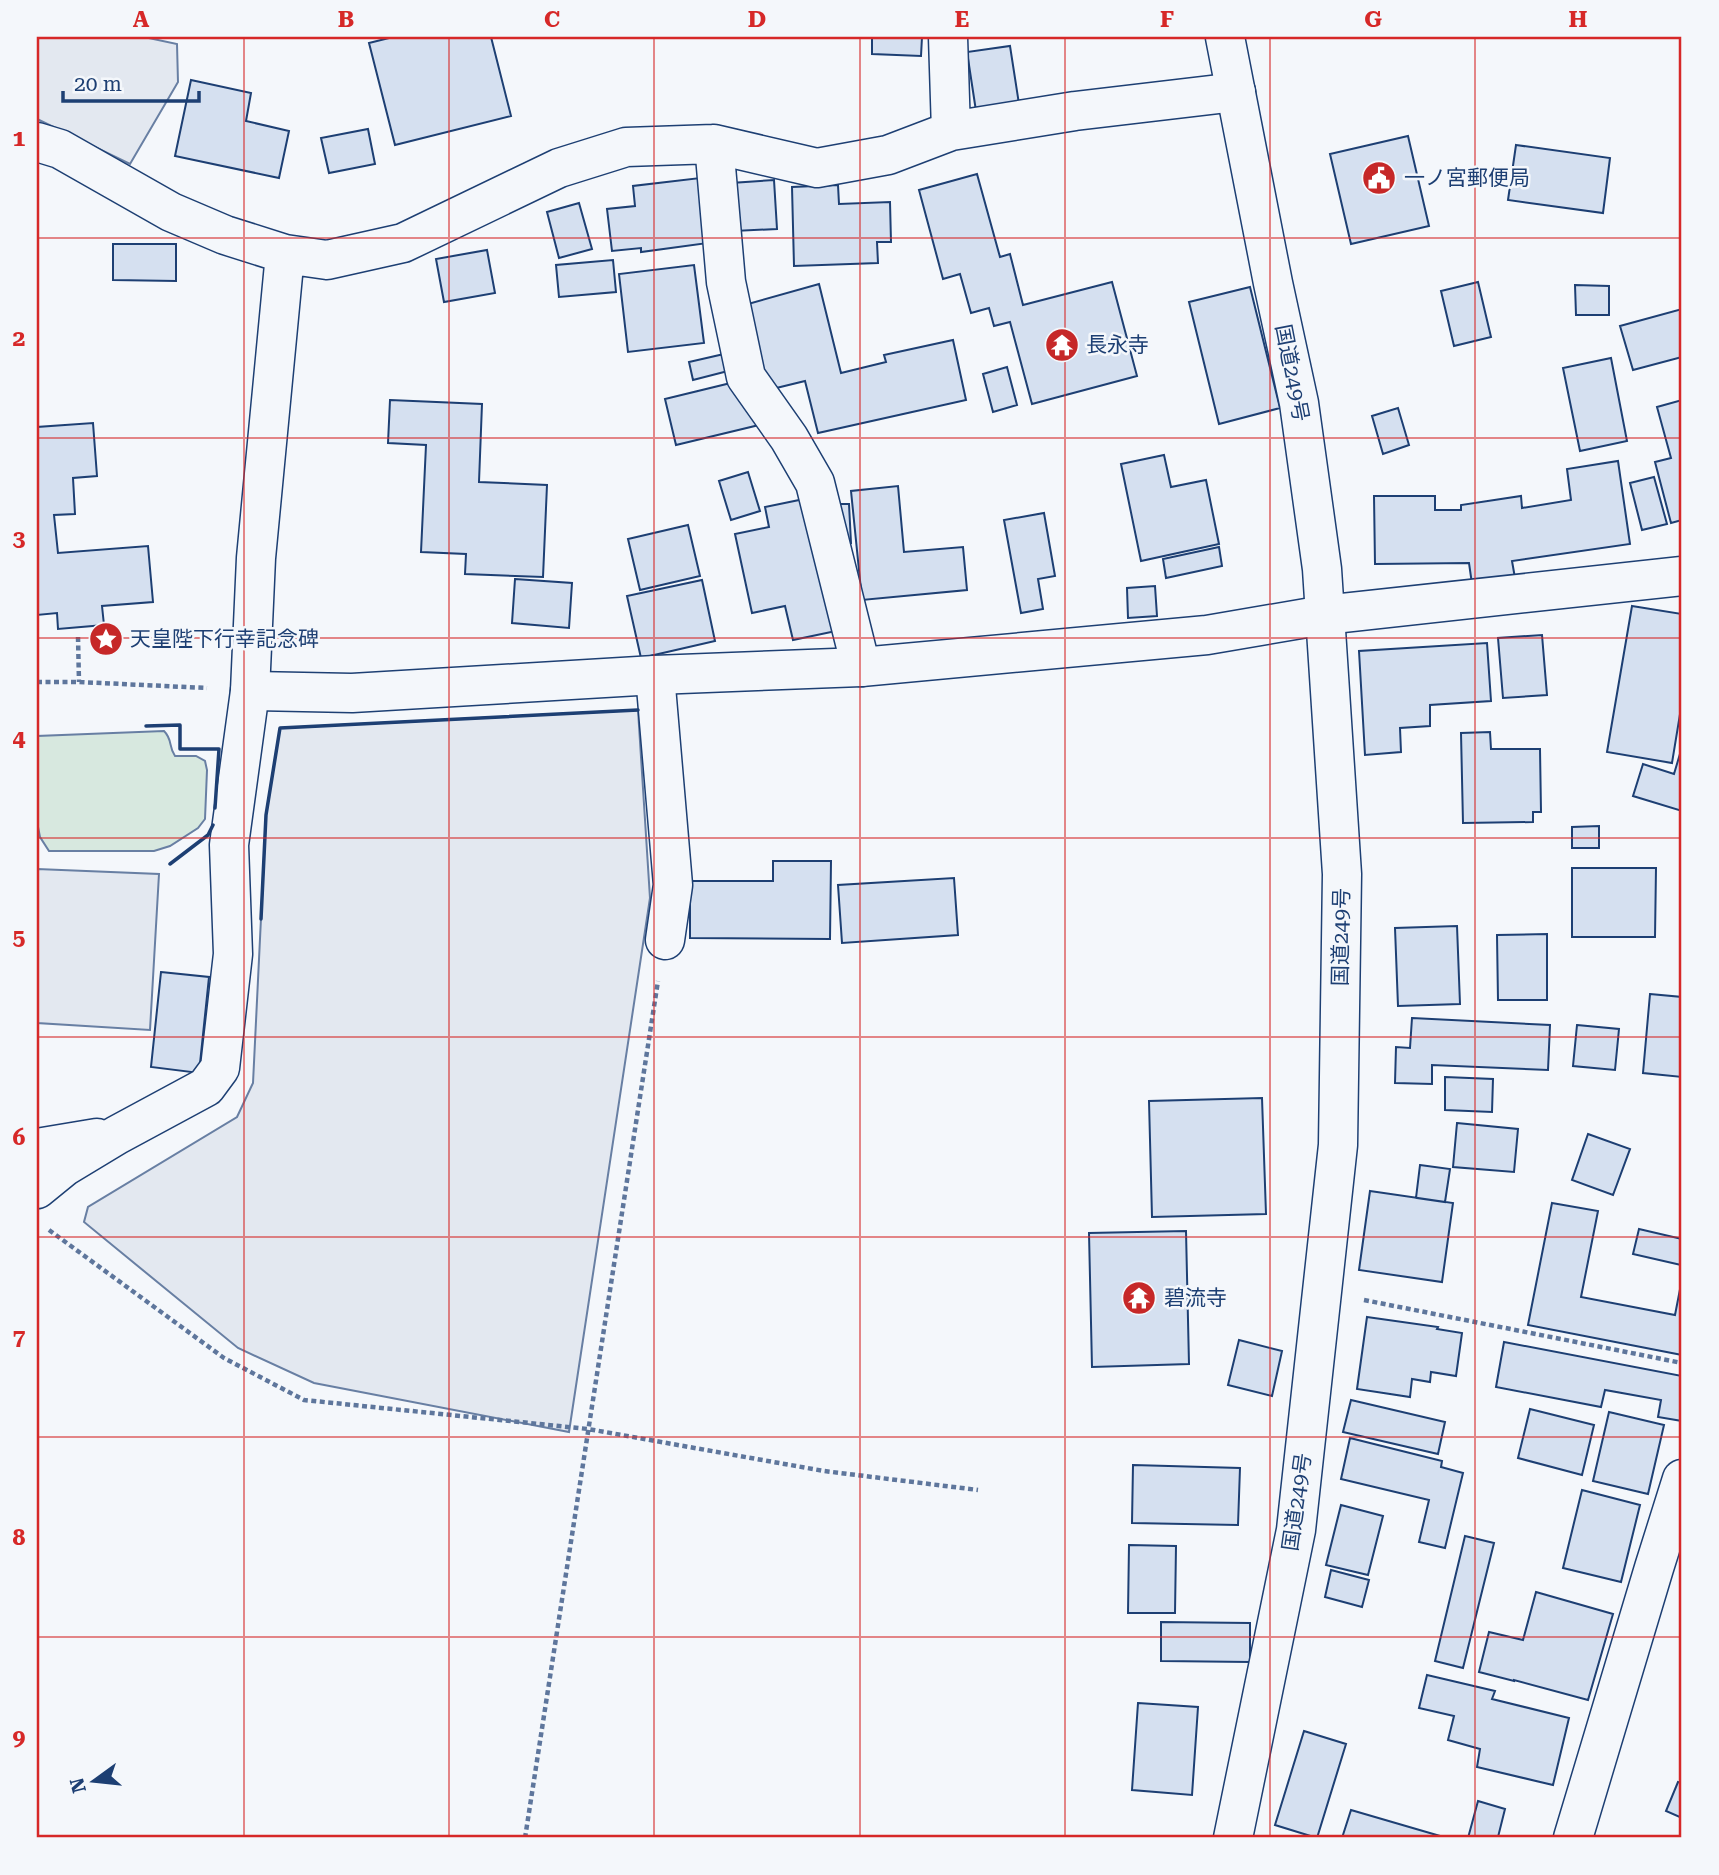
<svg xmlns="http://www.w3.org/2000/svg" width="1719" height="1875" viewBox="0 0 1719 1875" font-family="'Roboto Serif','Noto Sans JP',serif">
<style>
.green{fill:#d7e8df;stroke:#687fa3;stroke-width:2}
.parking{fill:#e3e8f0;stroke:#687fa3;stroke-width:2}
.building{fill:#d5e0f0;stroke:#1d3f73;stroke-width:2}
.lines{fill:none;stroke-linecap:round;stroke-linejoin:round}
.minor-casing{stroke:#1d3f73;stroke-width:41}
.tertiary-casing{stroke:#1d3f73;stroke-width:41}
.trunk-casing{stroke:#1d3f73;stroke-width:41}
.path{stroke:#5e769c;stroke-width:4.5;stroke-dasharray:5 3.5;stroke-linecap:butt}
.minor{stroke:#f4f7fb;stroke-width:38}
.tertiary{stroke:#f4f7fb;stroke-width:38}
.trunk{stroke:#f4f7fb;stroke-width:38}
.wall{stroke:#1d3f73;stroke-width:3.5}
.grid{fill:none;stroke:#d62828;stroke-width:2;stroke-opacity:0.55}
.labels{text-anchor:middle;stroke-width:5;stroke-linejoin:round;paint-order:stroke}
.poi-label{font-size:21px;fill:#1d3f73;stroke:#f4f7fb;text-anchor:start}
.street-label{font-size:21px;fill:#1d3f73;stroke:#f4f7fb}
.neatline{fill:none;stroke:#d62828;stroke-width:2.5}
.grid-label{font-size:23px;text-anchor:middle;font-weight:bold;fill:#d62828}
</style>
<rect width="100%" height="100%" fill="#f4f7fb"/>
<!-- green -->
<path class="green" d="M164,731C173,740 168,746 175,756H196L205,761L207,770L205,819L198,828L170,846L154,851H49L40,837L37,822V736Z"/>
<!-- parking -->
<path class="parking" d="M37,37H144L177,44L178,82L130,164L37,119Z
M638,710L650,898L569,1432L314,1383L238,1348L84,1222L88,1207L237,1117L253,1083L266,815L280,728Z
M37,869L159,874L150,1030L37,1023Z"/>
<!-- building -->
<path class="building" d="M393,37H491L511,116L395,145L369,43Z
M872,37H922L921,56L872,54Z
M1010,46L1019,104L976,111L967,52Z
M191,80L251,93L246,121L289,131L279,178L175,156Z
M368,129L375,164L329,173L321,138Z
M1408,136L1429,226L1351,244L1330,154Z
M1516,145L1610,158L1603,213L1508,200Z
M977,174L1000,257L1010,254L1023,305L1112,282L1137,376L1032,404L1010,322L994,326L989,308L971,313L960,274L943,279L919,190Z
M700,178L708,243L641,252V248L612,251L607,209L635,206L633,186Z
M774,180L777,229L734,231L731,183Z
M838,185L839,204L890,202L891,242H877L878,263L794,266L792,187Z
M579,203L592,249L559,258L547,212Z
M113,244H176V281L113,280Z
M487,250L495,293L444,302L436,259Z
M613,260L616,292L559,297L556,265Z
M694,265L704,343L628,352L619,274Z
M1478,282L1491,337L1454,346L1441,291Z
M819,284L841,373L886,362L884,355L953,340L966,400L818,433L805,381L764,391L741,306Z
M1575,285L1609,286V315H1576Z
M1250,287L1280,408L1219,424L1189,302Z
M1682,309V357L1633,370L1620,326Z
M724,354L728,371L693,380L689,362Z
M1611,358L1627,441L1580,451L1563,368Z
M1007,367L1017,405L993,412L983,374Z
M739,381L759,425L676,445L665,399Z
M390,400L482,404L479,482L547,485L543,577L465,574L466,554L421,552L426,445L388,443Z
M1682,400V520L1671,523L1655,462L1671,458L1657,407Z
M1398,408L1409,445L1383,454L1372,416Z
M93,423L97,476L73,478L75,514L54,515L58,553L148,546L153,602L102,606L104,625L58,629L57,613L37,615V427Z
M1164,455L1171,487L1206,480L1219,544L1141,561L1121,464Z
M1618,461L1630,544L1512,561L1515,578L1472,584L1469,563L1375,564L1374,496H1435V510H1461V505L1521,496L1522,508L1571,500L1567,469Z
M748,472L760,511L731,520L719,481Z
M1654,477L1667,524L1642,530L1630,483Z
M898,486L904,552L963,547L967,590L862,600L851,491Z
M809,498L836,631L793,640L785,606L752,613L735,534L769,527L765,507Z
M835,504H849L851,543L837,544Z
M1044,513L1055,576L1038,579L1043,609L1021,613L1004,520Z
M688,525L700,576L640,590L628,539Z
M1219,547L1222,566L1166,578L1163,559Z
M515,579L572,583L569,628L512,623Z
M702,580L715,641L641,658L627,596Z
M1155,586L1157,616L1128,618L1127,588Z
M1632,606L1682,614V702L1672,763L1607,752Z
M1542,635L1547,695L1503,698L1498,638Z
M1487,643L1491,701L1430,705V726L1400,728L1401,752L1365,755L1359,651Z
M1490,732L1491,749H1540L1541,812H1533V822L1463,823L1461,733Z
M1682,747V811L1633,796L1643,764L1674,774Z
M1599,826V848H1572V827Z
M773,861H831L830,939L690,938V881H773Z
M1572,868H1656L1655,937H1572Z
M954,878L958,935L842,943L838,885Z
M1457,926L1460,1004L1398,1006L1395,928Z
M1547,934V1000H1498L1497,935Z
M161,972L209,977L199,1073L151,1067Z
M1650,994L1682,997V1077L1643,1073Z
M1412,1018L1550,1025L1548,1070L1432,1065V1084L1395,1083L1396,1047L1410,1048Z
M1577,1025L1619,1029L1615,1070L1573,1066Z
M1445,1077L1493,1079L1492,1112L1445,1110Z
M1262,1098L1266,1214L1152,1217L1149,1101Z
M1457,1123L1518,1129L1514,1172L1453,1167Z
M1588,1134L1630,1149L1613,1195L1572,1180Z
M1420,1165L1450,1169L1445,1202L1416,1198Z
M1370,1191L1453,1203L1442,1282L1359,1270Z
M1552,1203L1598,1211L1581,1297L1675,1315L1682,1279V1355L1528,1325Z
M1639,1229L1682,1239L1681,1265L1633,1254Z
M1186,1231L1189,1364L1092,1367L1089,1233Z
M1367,1317L1438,1327L1437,1329L1462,1333L1456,1376L1431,1372L1430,1382L1412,1379L1410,1397L1357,1389Z
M1239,1340L1282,1351L1272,1396L1228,1385Z
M1504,1342L1682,1376V1421L1658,1417L1661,1400L1605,1390L1601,1407L1496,1387Z
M1351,1400L1445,1422L1438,1454L1343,1432Z
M1530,1409L1594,1425L1582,1475L1518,1458Z
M1609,1412L1664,1425L1648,1494L1593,1481Z
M1350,1438L1442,1461L1441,1467L1463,1473L1445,1548L1419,1542L1429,1500L1341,1479Z
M1133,1465L1240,1468L1238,1525L1132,1523Z
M1582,1490L1640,1505L1621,1582L1563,1568Z
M1341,1505L1383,1516L1368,1575L1326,1565Z
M1465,1536L1494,1543L1463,1668L1435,1661Z
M1129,1545L1176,1546L1175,1613H1128Z
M1331,1570L1369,1580L1362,1607L1325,1597Z
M1536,1592L1613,1614L1588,1700L1514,1680V1681L1479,1672L1489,1632L1523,1640Z
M1161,1622L1250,1623V1662L1161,1661Z
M1427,1675L1495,1691L1492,1699L1569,1718L1553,1785L1477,1767L1480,1749L1448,1740L1454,1716L1419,1708Z
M1138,1703L1198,1707L1192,1795L1132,1790Z
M1304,1731L1346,1744L1317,1838L1275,1825Z
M1678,1782L1682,1783V1818L1666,1811Z
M1478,1801L1505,1809L1498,1837L1501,1838H1468Z
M1351,1810L1447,1838H1342Z"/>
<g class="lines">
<!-- minor casing -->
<g class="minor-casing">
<path id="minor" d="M948,37L951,131
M37,142L60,149L171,212L225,235L285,254L327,260L403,243L559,168L626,147L714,144L817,168L888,155L951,131L1075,111L1236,92
M714,144L726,282L746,377L789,438L815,483L861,667
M1324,615L1682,576
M655,675L673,885L665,940
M37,1148L97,1138
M37,1189L64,1167L117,1135L206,1087L220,1068L233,954L229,845L250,691L256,558L285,254
M1573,1838L1654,1568L1682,1479"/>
</g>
<!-- tertiary casing -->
<g class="tertiary-casing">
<path id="tertiary" d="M250,691L352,693L655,675L861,667L1207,635L1324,615"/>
</g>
<!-- trunk casing -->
<g class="trunk-casing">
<path id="trunk" d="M1225,37L1273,283L1299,403L1322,569L1342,874L1338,1145L1296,1530L1233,1838"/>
</g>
<!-- path -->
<path class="path" d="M78,637L79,682
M37,682H79L207,688
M49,1230L224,1358L304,1400L588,1429L824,1471L978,1490
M1364,1300L1682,1363
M525,1838L658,981"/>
<!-- minor -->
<use href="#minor" class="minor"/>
<!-- tertiary -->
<use href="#tertiary" class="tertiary"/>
<!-- trunk -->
<use href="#trunk" class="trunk"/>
<!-- wall -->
<path class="wall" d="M146,726L180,725V749H219L215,808
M170,864L208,835L213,825
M261,919L266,815L280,728L638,710"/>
</g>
<!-- grid -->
<path class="grid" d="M244,37V1838M449,37V1838M654,37V1838M860,37V1838M1065,37V1838M1270,37V1838M1475,37V1838M37,238H1682M37,438H1682M37,638H1682M37,838H1682M37,1037H1682M37,1237H1682M37,1437H1682M37,1637H1682"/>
<!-- icons -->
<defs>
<g id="civic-disc" transform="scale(1.75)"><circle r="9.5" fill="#c62828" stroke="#f4f7fb"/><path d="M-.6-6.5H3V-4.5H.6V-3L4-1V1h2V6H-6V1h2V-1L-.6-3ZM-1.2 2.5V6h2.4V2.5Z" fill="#fff"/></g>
<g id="temple-disc" transform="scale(1.75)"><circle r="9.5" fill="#c62828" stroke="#f4f7fb"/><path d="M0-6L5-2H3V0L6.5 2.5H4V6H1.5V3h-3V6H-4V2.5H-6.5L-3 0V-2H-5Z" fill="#fff"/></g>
<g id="sight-disc" transform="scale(1.75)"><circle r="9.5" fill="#c62828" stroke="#f4f7fb"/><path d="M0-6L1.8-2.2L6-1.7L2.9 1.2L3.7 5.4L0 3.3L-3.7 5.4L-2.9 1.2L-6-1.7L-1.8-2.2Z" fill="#fff"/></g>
</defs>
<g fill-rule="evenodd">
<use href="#civic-disc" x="1379" y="178"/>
<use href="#temple-disc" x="1062" y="345"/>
<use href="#sight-disc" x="106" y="639"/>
<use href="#temple-disc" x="1139" y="1298"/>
</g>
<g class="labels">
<!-- poi labels -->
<g class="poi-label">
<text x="1404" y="185">一ノ宮郵便局</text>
<text x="1086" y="352">長永寺</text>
<text x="130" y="646">天皇陛下行幸記念碑</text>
<text x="1164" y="1305">碧流寺</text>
</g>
<!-- street labels -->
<g class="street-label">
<text transform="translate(1292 373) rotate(79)" y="7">国道249号</text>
<text transform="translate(1341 937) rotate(-89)" y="7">国道249号</text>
<text transform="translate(1297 1502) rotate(-82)" y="7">国道249号</text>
</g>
</g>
<!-- border -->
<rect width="1719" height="1875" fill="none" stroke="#f4f7fb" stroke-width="77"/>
<!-- north arrow -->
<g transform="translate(94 1781) rotate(255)" stroke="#f4f7fb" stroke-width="5" paint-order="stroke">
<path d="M0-5L12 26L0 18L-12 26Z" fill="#1d3f73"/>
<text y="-10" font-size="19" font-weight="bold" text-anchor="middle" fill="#1d3f73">N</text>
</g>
<!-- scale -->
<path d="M63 91v10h136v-10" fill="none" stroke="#1d3f73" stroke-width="3.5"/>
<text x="74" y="91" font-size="21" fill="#1d3f73" stroke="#f4f7fb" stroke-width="5" paint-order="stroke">20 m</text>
<rect x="38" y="38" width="1642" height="1798" class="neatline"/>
<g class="grid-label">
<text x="141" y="27">A</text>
<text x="346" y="27">B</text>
<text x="552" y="27">C</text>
<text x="757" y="27">D</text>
<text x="962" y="27">E</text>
<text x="1167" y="27">F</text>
<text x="1373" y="27">G</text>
<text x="1578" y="27">H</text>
<text x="19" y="146">1</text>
<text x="19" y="346">2</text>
<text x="19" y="546">3</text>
<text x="19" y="746">4</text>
<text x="19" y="945">5</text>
<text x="19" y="1145">6</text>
<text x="19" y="1345">7</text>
<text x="19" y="1545">8</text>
<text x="19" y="1745">9</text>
</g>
</svg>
